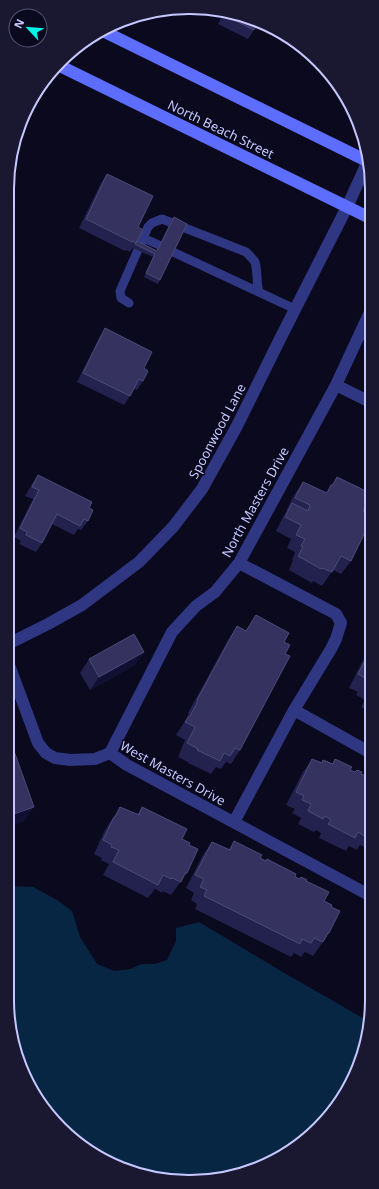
<svg xmlns="http://www.w3.org/2000/svg" width="379" height="1189" viewBox="0 0 379 1189" font-family="'Noto Sans',sans-serif">
<style>
.water{fill:#072644}
.lines{fill:none;stroke-linecap:round;stroke-linejoin:round}
.lane{stroke:#2f3682;stroke-width:9}
.street{stroke:#2f3682;stroke-width:12}
.secondary{stroke:#5d6dff;stroke-width:12}
.wall{fill:#23214d}
.shaded-wall{fill:#121032}
.building{fill:#353260;stroke:#4c4a79}
.labels{text-anchor:middle;stroke-width:3;stroke-linejoin:round;paint-order:stroke}
.street-label{font-size:13px;fill:#c6c7ff;stroke:#0a091e}
.rim{fill:none;stroke:#c6c7ff;stroke-width:2}
</style>
<rect width="100%" height="100%" fill="#0a091e"/>
<!-- water -->
<path class="water" d="M7,886L33,887L57,900L72,911L80,937L97,964L114,971L130,969L142,964H155L167,960L176,941V928L199,922L281,971L368,1021V1035L341,1101L291,1151L237,1176L166,1180L109,1163L52,1120L21,1069L7,999Z"/>
<g class="lines">
<!-- lane -->
<path class="lane" d="M143,238L159,245
M173,252L295,309
M129,303L121,298L120,291L148,227L152,223L162,219L246,252C249,255 253,259 255,262C258,272 256,282 259,292"/>
<!-- street -->
<path class="street" d="M336,385L370,402
M8,644L48,624L82,605L139,562L173,527L202,489L237,426L279,341L347,207L368,161
M8,662L38,743L46,753L55,758L70,760L95,759L110,753L127,765L369,895
M294,710L369,752
M110,753L172,632L196,606L215,592L239,563L336,385L370,312
M234,822L294,710L331,649L336,639L341,623L336,614L239,563"/>
<!-- secondary -->
<path class="secondary" d="M103,31L369,162
M60,66L370,218"/>
</g>
<!-- wall -->
<path class="wall" d="M224,11L258,23L254,30L248,39L218,24Z
M107,174L137,241L157,251L171,221L174,217L160,280L158,284L144,277L153,257L133,248L130,252L126,250L125,251L79,228L101,183Z
M105,328L144,368L143,381L137,390L134,389L130,396L124,405L77,382L99,338Z
M38,475L89,508L88,521L81,530L78,529L74,535L52,524L42,543L36,552L19,544L21,541L14,537L33,499L25,496L32,484Z
M337,477L366,502L351,561L341,574L333,570L322,586L313,581L312,583L289,570L293,560H292L295,552L287,548L291,539L276,531L283,517L287,511H286L294,495L303,482L326,493Z
M256,615L284,642L285,654L240,750L231,764L226,762L221,769L216,767L211,774L188,763V762L178,757L185,740L176,735L185,721L189,714L188,713L228,640L237,626L246,631Z
M369,650V711L361,707L365,700L356,695L358,692L349,688L366,654Z
M89,659L135,665L90,690L80,673Z
M312,759L321,763L323,760L332,764L335,759L350,770L355,772L357,770L361,774L369,777V849L360,845L357,850L349,846L346,851L319,838L321,833L316,830L314,832L298,824L301,818L292,813L295,809L286,805L303,772Z
M120,807L137,814L142,807L189,845L187,873L171,895L163,891L162,893L155,889L148,898L103,875L109,864L101,860L102,858L94,854L105,830Z
M234,841L260,858L266,861L267,859L295,877L300,879L301,877L306,881L324,901L331,907L329,933L313,956L305,952L301,957L294,953L291,957L195,909L197,904L191,900L194,893L186,888L203,855L212,842L229,849Z"/>
<!-- shaded-wall -->
<path class="shaded-wall" d="M144,652L135,665L90,690L99,677Z
M34,807L24,821L8,827V816Z"/>
<!-- building -->
<path class="building" d="M226,11L258,23L254,30L224,15Z
M107,174L153,196L138,227L143,230L136,243L132,241V242L86,219Z
M174,217L187,224L160,280L146,273L155,254L135,244L137,241L157,251Z
M105,328L152,352L144,368L148,371L143,381L139,379L130,396L83,373Z
M38,475L92,502L89,508L93,510L88,521L84,519L80,526L57,514L42,543L26,535L27,532L20,528L39,490L32,487Z
M337,477L370,493L366,502H367L363,511L370,514V522L351,561L341,556L332,572L322,568L321,569L298,556L303,547L301,546L305,539L296,535L301,525L285,517L292,503L308,511L310,505L295,498L303,482L327,493L331,485H333Z
M256,615L289,633L284,642L290,645L285,654L290,656L240,750L235,748L230,756L224,753L220,761L197,750L198,749L187,743L195,727L185,722L189,716H190L198,701L197,700L237,626L246,631Z
M134,634L144,652L99,677L89,659Z
M369,653V684L365,682L367,679L358,674Z
M8,734L34,807L8,816Z
M312,759L322,763L323,760L333,764L335,759L352,767L350,770L355,772L357,770L362,772L361,774L369,777V831L366,837L358,832L355,838L328,824L331,820L325,816L323,819L308,811L311,804L302,800L304,796L296,792Z
M120,807L139,815L142,807L187,829L182,839L190,843L189,845L198,849L187,873H185L181,882L172,878L171,879L163,875L158,885L113,862L119,850L111,847L112,845L103,840L114,817H115Z
M234,841L262,855L260,858L266,861L267,859L296,874L295,877L300,879L301,877L307,880L306,881L329,892L324,901L332,905L331,907L340,911L329,933H328L323,942L314,938L311,943L302,939L300,944L204,896L207,890L200,887L204,879L195,875L212,842L230,850Z"/>
<g class="labels">
<!-- street labels -->
<g class="street-label">
<text transform="translate(221 129) rotate(26)" y="5">North Beach Street</text>
<text transform="translate(217 431) rotate(-62)" y="5">Spoonwood Lane</text>
<text transform="translate(255 502) rotate(-61)" y="5">North Masters Drive</text>
<text transform="translate(173 773) rotate(29)" y="5">West Masters Drive</text>
</g>
</g>
<!-- crop -->
<path d="M0 0H379V1189H0ZM189 14H190A175 175 0 0 1 365 189V1000A175 175 0 0 1 190 1175H189A175 175 0 0 1 14 1000V189A175 175 0 0 1 189 14Z" fill="#191830" fill-rule="evenodd"/>
<path class="rim" d="M189 14H190A175 175 0 0 1 365 189V1000A175 175 0 0 1 190 1175H189A175 175 0 0 1 14 1000V189A175 175 0 0 1 189 14Z"/>
<!-- north arrow -->
<g transform="translate(28 28) rotate(296)"><circle r="19" fill="#0a091e" stroke="#555578"/>
<path d="M0-3L7 15L0 10L-7 15Z" fill="#00f1ea"/>
<text y="-6" font-size="11" font-weight="bold" text-anchor="middle" fill="#c6c7ff">N</text>
</g>
</svg>
